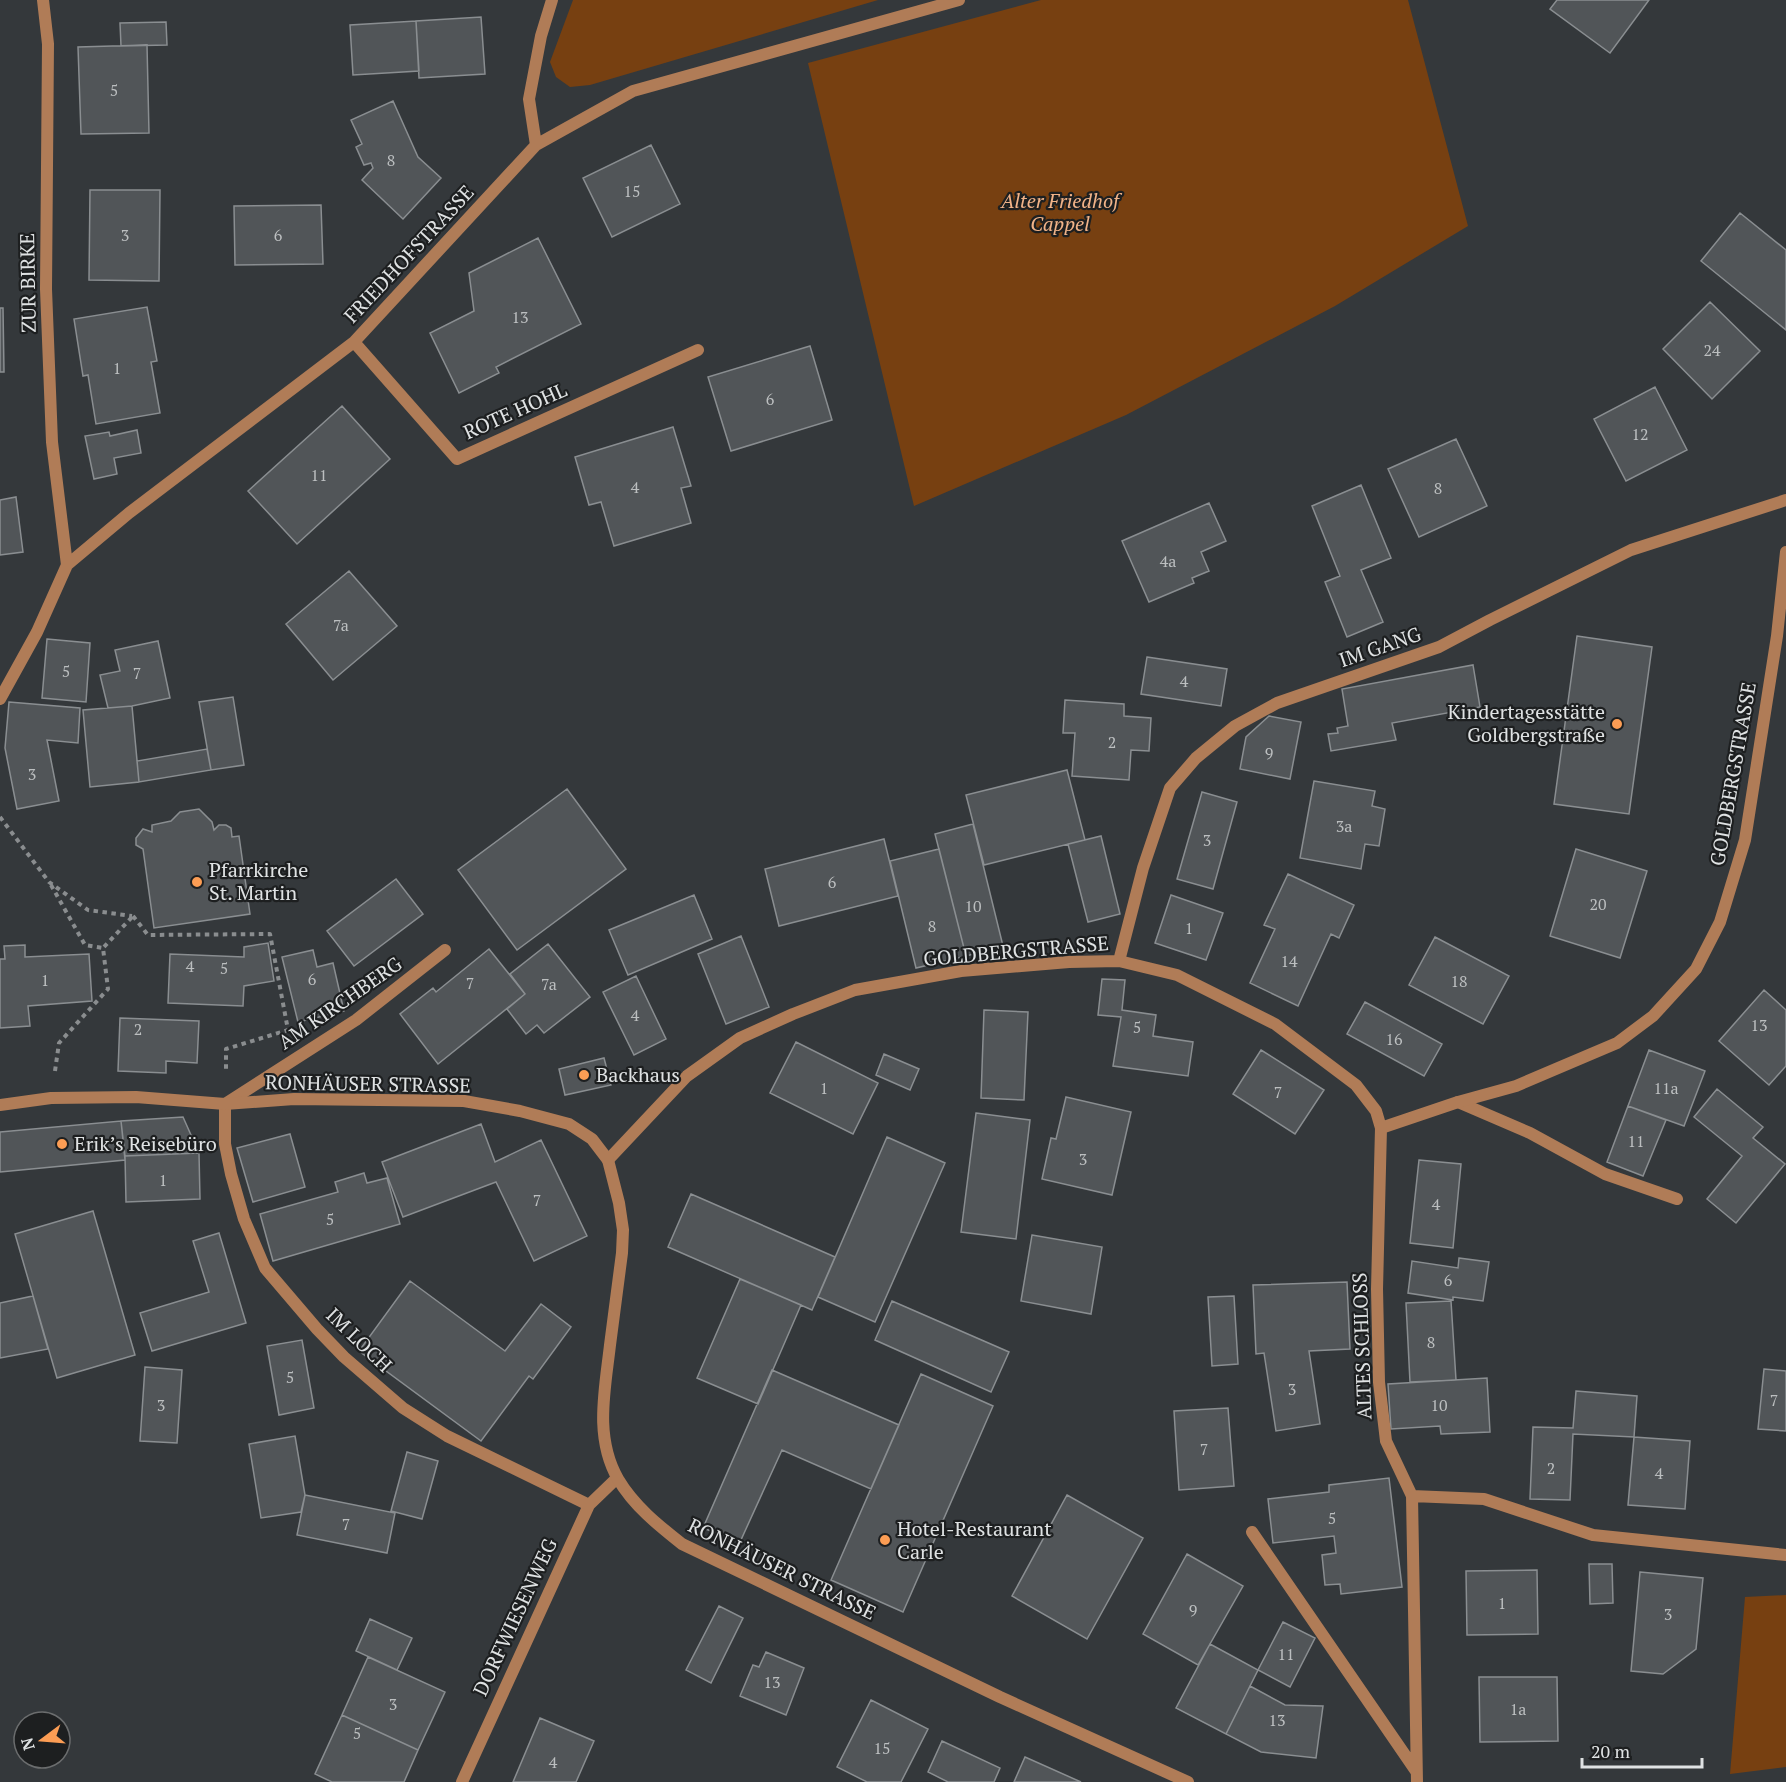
<svg xmlns="http://www.w3.org/2000/svg" width="1786" height="1782" viewBox="0 0 1786 1782" font-family="'PT Serif',serif">
<style>
.green{fill:#774011}
.building{fill:#515558;stroke:#8a8e91;stroke-width:1.5}
.lines{fill:none;stroke-linecap:round;stroke-linejoin:round}
.path{stroke:#8a8d8f;stroke-width:4;stroke-dasharray:4.5 4.5;stroke-linecap:butt}
.service{stroke:#b07c57;stroke-width:12}
.minor{stroke:#b07c57;stroke-width:12}
.tertiary{stroke:#b07c57;stroke-width:12}
.poi-dot{fill:#fc9d54;stroke:#1d1f20;stroke-width:2}
.labels{text-anchor:middle;stroke-width:4.5;stroke-linejoin:round;paint-order:stroke}
.number-label{font-size:16px;fill:#bcbfc0}
.park-label{font-size:20px;font-style:italic;fill:#f1b388;stroke:#1d1f20}
.street-label{font-size:20px;fill:#dfe2e3;stroke:#1d1f20}
.poi-label{font-size:20px;fill:#dfe2e3;stroke:#1d1f20;text-anchor:start}
</style>
<rect width="100%" height="100%" fill="#34383b"/>
<!-- green -->
<path class="green" d="M573,0H878L590,85L570,87L556,77L550,62Z
M1041,0H1408L1468,226L1335,306L1126,415L914,506L808,63Z
M1786,1595V1767L1730,1774L1745,1597Z"/>
<!-- building -->
<path class="building" d="M1557,0H1649L1610,53L1550,9Z
M481,17L485,74L419,78L416,21Z
M416,21L419,71L353,75L350,25Z
M166,22L167,45L121,46L120,23Z
M147,45L149,133L81,134L78,47Z
M393,101L418,157L441,178L403,219L362,180L373,168L371,163L364,165L356,147L362,144L351,120Z
M651,145L680,204L612,237L583,178Z
M90,190H160L159,281L89,280Z
M321,205L323,264L235,265L234,206Z
M1740,213L1786,250V330L1701,261Z
M538,238L581,324L496,367L499,373L459,393L430,333L474,311L469,273Z
M1710,302L1760,351L1712,399L1663,349Z
M147,307L157,361L151,362L160,413L96,424L88,375L83,376L74,319Z
M0,308H3L4,372H0Z
M810,346L832,420L731,451L708,377Z
M1655,387L1687,450L1626,481L1594,419Z
M342,406L390,459L297,544L248,491Z
M673,427L691,486L681,488L691,523L614,546L601,502L589,505L575,457Z
M137,430L141,453L114,458L117,474L94,479L85,436L109,432L110,436Z
M1456,439L1487,506L1419,537L1388,469Z
M1361,485L1391,558L1361,570L1383,622L1347,637L1325,582L1340,576L1312,506Z
M16,497L23,552L0,555V500Z
M1209,503L1226,541L1201,552L1209,571L1192,578L1194,583L1149,602L1122,541Z
M349,571L397,626L333,680L286,624Z
M1577,636L1652,647L1629,814L1554,804Z
M47,639L90,643L86,702L42,698Z
M158,641L170,698L132,706L108,708L100,675L120,671L115,650Z
M1147,657L1227,669L1221,706L1141,694Z
M1473,665L1480,707L1392,723L1396,740L1331,751L1328,734L1338,733L1337,728L1348,726L1342,689Z
M233,697L244,765L211,770L199,702Z
M1065,700L1124,704V716L1151,718L1149,751L1131,750L1129,780L1072,776L1075,733H1063Z
M9,702L80,708L78,743L47,740L59,801L17,809L5,748Z
M132,706L139,782L90,787L83,710Z
M1269,716L1301,722L1290,779L1240,769L1246,737Z
M207,749L211,770L139,782L137,761Z
M1067,770L1085,840L984,865L966,795Z
M1314,781L1375,791L1372,806L1385,809L1379,846L1365,844L1361,869L1300,858Z
M567,789L626,869L517,950L458,870Z
M1202,792L1237,802L1213,889L1177,879Z
M199,809L212,822L214,830L219,825H226L231,828L232,837L239,836L250,914L154,928L143,849L136,845V838L143,829L152,832V825L171,821L180,812Z
M973,824L1003,946L966,956L935,834Z
M1101,836L1120,914L1088,922L1068,844Z
M884,839L898,896L779,926L765,869Z
M939,849L966,956L916,968L890,861Z
M1576,849L1647,871L1620,958L1550,936Z
M1288,874L1354,905L1339,938L1331,934L1298,1006L1250,983L1275,929L1264,925Z
M396,879L423,914L354,966L327,931Z
M694,895L712,939L628,975L609,930Z
M1171,895L1223,913L1206,960L1155,943Z
M741,936L769,1007L726,1024L698,954Z
M1435,937L1509,976L1483,1024L1409,985Z
M268,943L274,981L244,986L243,1006L168,1003L170,954L244,957V947Z
M548,944L590,997L544,1033L537,1025L526,1034L507,1009L525,994L510,974Z
M25,945V957L89,954L92,1001L28,1006L30,1026L0,1028V959H5L4,946Z
M489,949L525,994L438,1064L400,1014L433,988L436,992Z
M313,950L317,967L333,963L344,1011L298,1022L282,957Z
M636,976L666,1039L634,1055L603,992Z
M1102,979L1125,980L1122,1010L1156,1015L1153,1036L1193,1042L1188,1076L1113,1066L1121,1017L1098,1015Z
M1764,990L1786,1010V1066L1769,1085L1719,1041Z
M1365,1002L1442,1044L1424,1076L1347,1034Z
M984,1010L1028,1012L1024,1100L981,1098Z
M120,1018L199,1021L197,1063L166,1061V1073L118,1071Z
M796,1042L878,1083L853,1134L770,1093Z
M1261,1050L1324,1090L1295,1134L1233,1094Z
M1649,1050L1705,1071L1684,1126L1628,1106Z
M884,1054L919,1069L910,1090L876,1075Z
M604,1058L611,1085L565,1095L559,1069Z
M1717,1089L1763,1127L1753,1138L1785,1164L1736,1223L1707,1199L1742,1156L1694,1117Z
M1066,1097L1131,1112L1112,1195L1042,1179L1051,1138L1056,1139Z
M1628,1106L1666,1120L1643,1176L1607,1162Z
M976,1113L1030,1120L1016,1239L961,1232Z
M183,1117L199,1153L125,1156L121,1121Z
M121,1121L125,1160L0,1172V1132Z
M481,1124L495,1162L541,1140L587,1236L534,1261L496,1182L403,1217L382,1162Z
M290,1134L305,1187L253,1202L237,1148Z
M887,1137L945,1163L875,1322L818,1297Z
M199,1153L200,1199L126,1202L125,1156Z
M1419,1160L1461,1164L1453,1248L1410,1243Z
M364,1173L367,1183L387,1178L400,1224L273,1261L260,1214L338,1192L335,1182Z
M691,1194L835,1257L812,1310L668,1247Z
M93,1211L135,1355L57,1378L15,1234Z
M219,1233L246,1323L152,1351L140,1313L209,1292L193,1241Z
M1032,1235L1102,1247L1091,1314L1021,1301Z
M1459,1258L1489,1262L1483,1301L1453,1297V1300L1408,1293L1412,1261L1458,1268Z
M740,1279L801,1305L758,1404L697,1378Z
M410,1281L505,1351L541,1304L571,1327L533,1379L529,1376L481,1441L359,1351Z
M1347,1282L1350,1349L1309,1351L1320,1424L1276,1431L1264,1353L1256,1354L1253,1285Z
M33,1296L48,1349L0,1358V1303Z
M1234,1296L1238,1364L1212,1366L1208,1297Z
M892,1301L1009,1352L991,1392L875,1340Z
M1451,1301L1456,1380L1410,1382L1406,1303Z
M302,1340L314,1408L279,1415L267,1346Z
M145,1367L182,1370L177,1443L140,1441Z
M1764,1369L1786,1371V1431L1758,1429Z
M772,1370L899,1425L871,1489L782,1450L740,1542L703,1528Z
M921,1374L993,1406L903,1612L831,1580Z
M1487,1378L1490,1432L1441,1434L1440,1426L1391,1429L1388,1384Z
M1576,1391L1637,1396L1634,1437L1573,1434L1570,1500L1530,1499L1533,1427L1573,1428Z
M1228,1408L1234,1486L1179,1490L1174,1411Z
M295,1436L305,1495L301,1512L261,1518L249,1444Z
M1634,1437L1690,1441L1685,1509L1628,1505Z
M407,1452L438,1461L422,1519L391,1511Z
M1389,1478L1402,1587L1341,1594L1340,1584L1325,1585L1322,1555L1336,1553L1334,1536L1273,1543L1268,1499L1329,1492V1485Z
M305,1495L395,1513L387,1553L297,1535Z
M1067,1495L1143,1538L1087,1639L1012,1596Z
M1187,1554L1243,1586L1198,1665L1143,1634Z
M1589,1564H1612L1613,1603L1590,1604Z
M1537,1570L1538,1634L1467,1635L1466,1571Z
M1640,1572L1703,1578L1696,1649L1663,1674L1631,1671Z
M719,1606L743,1618L711,1683L686,1670Z
M370,1619L412,1638L397,1670L356,1651Z
M1283,1622L1315,1638L1290,1687L1258,1670Z
M1210,1644L1258,1670L1226,1734L1176,1708Z
M766,1652L804,1668L786,1715L740,1696L753,1665L759,1667Z
M368,1657L445,1692L418,1750L342,1715Z
M1479,1677H1557L1558,1741L1480,1742Z
M1250,1686L1285,1705L1323,1706L1316,1758L1261,1752L1226,1734Z
M871,1700L928,1729L901,1782H867L837,1767Z
M342,1715L418,1750L404,1782H332L315,1774Z
M540,1718L594,1741L576,1782H513Z
M942,1741L1000,1768L994,1782H948L928,1772Z
M1025,1757L1081,1782H1014Z"/>
<g class="lines">
<!-- path -->
<path class="path" d="M0,817L49,882L88,910L132,916
M51,885L85,945L103,948
M133,916L148,935L270,934L288,1030L226,1049V1073
M55,1071L59,1043L108,989L103,948L133,916"/>
<!-- service -->
<path class="service" d="M1458,1102L1530,1133L1605,1174L1677,1199"/>
<!-- minor -->
<path class="minor" d="M43,0L48,44L46,289L52,442L67,565
M536,145L529,99L541,36L552,0
M354,342L457,459L698,350
M0,699L37,632L67,565L129,513L354,342L536,145L633,91L959,0
M445,950L356,1020L225,1104V1144L231,1174L244,1219L265,1268L317,1329L344,1357L403,1408L447,1436L589,1505
M1119,961L1143,868L1170,788L1196,758L1235,726L1277,703L1439,647L1490,620L1631,550L1786,500
M1381,1128L1458,1102L1516,1086L1617,1043L1653,1016L1696,969L1720,922L1745,840L1777,636L1786,552
M608,1160L687,1076L740,1038L793,1014L855,990L961,971L1069,962L1119,961L1177,975L1275,1024L1356,1085L1376,1111L1381,1128L1377,1289L1379,1382L1386,1441L1412,1496L1417,1782
M1412,1496L1484,1499L1593,1535L1786,1555
M1252,1532L1416,1771
M462,1782L589,1505L617,1478"/>
<!-- tertiary -->
<path class="tertiary" d="M0,1105L51,1098L136,1097L225,1104L294,1099L464,1101L520,1111L569,1124L592,1139L608,1160L619,1203L623,1230L622,1253C618,1284 614,1314 610,1345C605,1390 594,1437 618,1479C634,1506 658,1525 682,1544L1000,1697L1188,1782"/>
</g>
<!-- markers -->
<g class="poi-dot">
<circle cx="1617" cy="724" r="6"/>
<circle cx="197" cy="882" r="6"/>
<circle cx="584" cy="1075" r="6"/>
<circle cx="62" cy="1144" r="6"/>
<circle cx="885" cy="1540" r="6"/>
</g>
<g class="labels">
<!-- number labels -->
<g class="number-label">
<text x="114" y="96">5</text>
<text x="391" y="166">8</text>
<text x="632" y="197">15</text>
<text x="125" y="241">3</text>
<text x="278" y="241">6</text>
<text x="520" y="323">13</text>
<text x="1712" y="356">24</text>
<text x="117" y="374">1</text>
<text x="770" y="405">6</text>
<text x="1640" y="440">12</text>
<text x="319" y="481">11</text>
<text x="635" y="493">4</text>
<text x="1438" y="494">8</text>
<text x="1168" y="567">4a</text>
<text x="341" y="631">7a</text>
<text x="66" y="677">5</text>
<text x="137" y="679">7</text>
<text x="1184" y="687">4</text>
<text x="1112" y="748">2</text>
<text x="1269" y="759">9</text>
<text x="32" y="780">3</text>
<text x="1344" y="832">3a</text>
<text x="1207" y="846">3</text>
<text x="832" y="888">6</text>
<text x="1598" y="910">20</text>
<text x="973" y="912">10</text>
<text x="932" y="932">8</text>
<text x="1189" y="934">1</text>
<text x="1289" y="967">14</text>
<text x="190" y="972">4</text>
<text x="224" y="974">5</text>
<text x="312" y="985">6</text>
<text x="45" y="986">1</text>
<text x="1459" y="987">18</text>
<text x="470" y="989">7</text>
<text x="549" y="990">7a</text>
<text x="635" y="1021">4</text>
<text x="1759" y="1031">13</text>
<text x="1137" y="1033">5</text>
<text x="138" y="1035">2</text>
<text x="1394" y="1045">16</text>
<text x="824" y="1094">1</text>
<text x="1666" y="1094">11a</text>
<text x="1278" y="1098">7</text>
<text x="1636" y="1147">11</text>
<text x="1083" y="1165">3</text>
<text x="163" y="1186">1</text>
<text x="537" y="1206">7</text>
<text x="1436" y="1210">4</text>
<text x="330" y="1225">5</text>
<text x="1448" y="1286">6</text>
<text x="1431" y="1348">8</text>
<text x="290" y="1383">5</text>
<text x="1292" y="1395">3</text>
<text x="1774" y="1406">7</text>
<text x="161" y="1411">3</text>
<text x="1439" y="1411">10</text>
<text x="1204" y="1455">7</text>
<text x="1551" y="1474">2</text>
<text x="1659" y="1479">4</text>
<text x="1332" y="1524">5</text>
<text x="346" y="1530">7</text>
<text x="1502" y="1609">1</text>
<text x="1193" y="1616">9</text>
<text x="1668" y="1620">3</text>
<text x="1286" y="1660">11</text>
<text x="772" y="1688">13</text>
<text x="393" y="1710">3</text>
<text x="1518" y="1715">1a</text>
<text x="1277" y="1726">13</text>
<text x="357" y="1739">5</text>
<text x="882" y="1754">15</text>
<text x="553" y="1768">4</text>
</g>
<!-- park labels -->
<g class="park-label">
<text x="1060" y="208">Alter Friedhof<tspan x="1060" dy="23">Cappel</tspan></text>
</g>
<!-- street labels -->
<g class="street-label">
<text transform="translate(409 254) rotate(-47)" y="7">FRIEDHOFSTRASSE</text>
<text transform="translate(28 283) rotate(-91)" y="7">ZUR BIRKE</text>
<text transform="translate(515 411) rotate(-24)" y="7">ROTE HOHL</text>
<text transform="translate(1380 647) rotate(-19)" y="7">IM GANG</text>
<text transform="translate(1733 774) rotate(-80)" y="7">GOLDBERGSTRASSE</text>
<text transform="translate(1016 951) rotate(-5)" y="7">GOLDBERGSTRASSE</text>
<text transform="translate(340 1003) rotate(-35)" y="7">AM KIRCHBERG</text>
<text transform="translate(368 1084) rotate(1)" y="7">RONHÄUSER STRASSE</text>
<text transform="translate(359 1340) rotate(44)" y="7">IM LOCH</text>
<text transform="translate(1362 1346) rotate(-92)" y="7">ALTES SCHLOSS</text>
<text transform="translate(782 1569) rotate(26)" y="7">RONHÄUSER STRASSE</text>
<text transform="translate(515 1617) rotate(-65)" y="7">DORFWIESENWEG</text>
</g>
<!-- poi labels -->
<g class="poi-label">
<text x="1605" y="719" text-anchor="end">Kindertagesstätte<tspan x="1605" dy="23">Goldbergstraße</tspan></text>
<text x="209" y="877">Pfarrkirche<tspan x="209" dy="23">St. Martin</tspan></text>
<text x="596" y="1082">Backhaus</text>
<text x="74" y="1151">Erik’s Reisebüro</text>
<text x="897" y="1536">Hotel-Restaurant<tspan x="897" dy="23">Carle</tspan></text>
</g>
</g>
<!-- north arrow -->
<g transform="translate(42 1740) rotate(254)"><circle r="28" fill="#1d1f20" stroke="#6b6d6e" stroke-width="1.5"/>
<path d="M0-4.5L10 22L0 15L-10 22Z" fill="#fc9d54"/>
<text y="-9" font-size="16" font-weight="bold" text-anchor="middle" fill="#dfe2e3">N</text>
</g>
<!-- scale -->
<path d="M1582 1758v9h120v-9" fill="none" stroke="#dfe2e3" stroke-width="3"/>
<text x="1591" y="1758" font-size="18" fill="#dfe2e3" stroke="#1d1f20" stroke-width="4.5" paint-order="stroke">20 m</text>
</svg>
